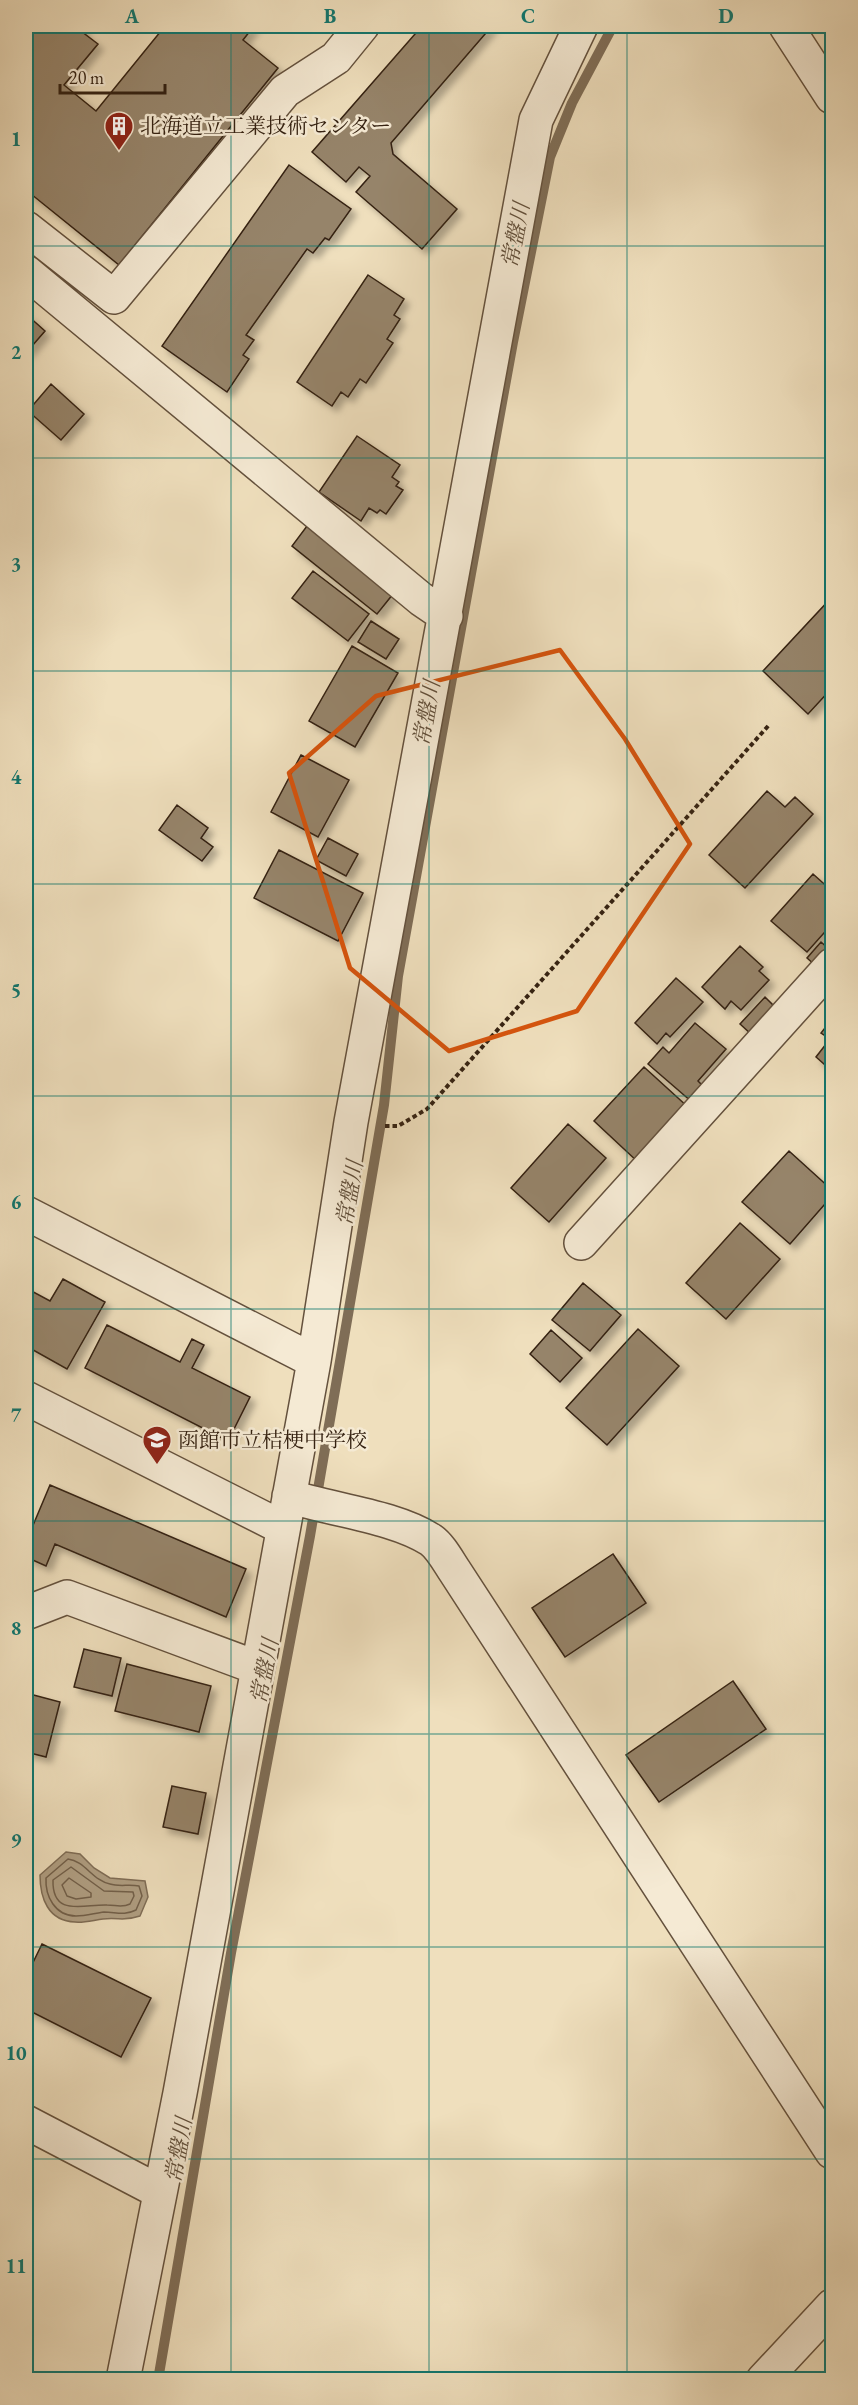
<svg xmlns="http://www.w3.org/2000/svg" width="858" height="2405" viewBox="0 0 858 2405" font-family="'EB Garamond','Noto Serif JP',serif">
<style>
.water{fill:#b09f83;stroke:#7f6d56;stroke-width:1.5}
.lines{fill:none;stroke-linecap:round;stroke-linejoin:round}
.shore{stroke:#72604a;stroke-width:1.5}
.stream{stroke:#7f6d56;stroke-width:10}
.building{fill:#96846b;stroke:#352212;stroke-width:1.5;filter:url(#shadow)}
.minor-casing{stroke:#64513d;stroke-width:36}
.path{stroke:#352212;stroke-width:4;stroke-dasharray:4.5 3;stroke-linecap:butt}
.minor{stroke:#f5ead4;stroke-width:33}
.marked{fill:none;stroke:#d6540d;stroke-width:4.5;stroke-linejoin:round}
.grid{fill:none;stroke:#0f766e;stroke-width:1.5;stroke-opacity:0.55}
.labels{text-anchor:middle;stroke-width:5;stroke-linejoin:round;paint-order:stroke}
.poi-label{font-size:21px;fill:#352212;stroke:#f5ead4;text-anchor:start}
.water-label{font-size:22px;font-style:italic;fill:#604e3a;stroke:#f5ead4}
.neatline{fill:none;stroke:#0f766e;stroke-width:2}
.grid-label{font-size:20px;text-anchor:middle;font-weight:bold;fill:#0f766e}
</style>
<defs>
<filter id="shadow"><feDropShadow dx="5.5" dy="5.5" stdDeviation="3" flood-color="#0004"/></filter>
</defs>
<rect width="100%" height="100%" fill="#efdfbd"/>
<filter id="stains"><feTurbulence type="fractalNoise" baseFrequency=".00333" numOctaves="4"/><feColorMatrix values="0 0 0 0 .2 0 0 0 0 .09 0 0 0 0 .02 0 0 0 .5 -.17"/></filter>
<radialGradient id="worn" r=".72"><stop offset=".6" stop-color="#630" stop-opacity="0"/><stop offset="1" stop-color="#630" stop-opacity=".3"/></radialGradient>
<!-- water -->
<path class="water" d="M66,1852L80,1854L94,1868L110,1878L145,1881L148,1897L140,1916C122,1922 120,1917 103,1919C94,1920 84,1923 75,1922C48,1921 40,1898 40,1875Z"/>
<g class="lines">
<!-- shore -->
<path class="shore" d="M68,1859C85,1861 93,1881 110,1884C119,1887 129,1884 139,1886L142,1896L136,1910C124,1916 116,1912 104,1912C95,1913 86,1916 76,1916C55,1916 45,1896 46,1878Z
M71,1867L104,1891L133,1892L134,1896L130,1904C122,1908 116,1905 107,1905C84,1904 52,1918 53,1880Z
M69,1878L91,1893V1897L76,1899L67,1896L62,1885Z"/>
<!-- stream -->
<path class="stream" d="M158,2380L231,1953L310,1536L384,1105L398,976L513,342L550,157L572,103L613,26"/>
</g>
<!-- building -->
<path class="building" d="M26,26H85L81,31L98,44L64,85L96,111L165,26H224L230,30L234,26H254L243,40L278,68L119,265L26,190Z
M422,26H492L391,143L393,154L457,209L422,249L356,192L370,176L359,167L346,182L312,152Z
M289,165L351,209L329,240L325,238L313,253L307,249L246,335L254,340L243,355L249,359L227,392L162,346Z
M368,275L404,299L394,315L400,319L387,339L393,343L366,383L360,379L348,397L341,392L332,406L297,382Z
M26,314L45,331L26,353Z
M51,384L84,414L61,440L28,411Z
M357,436L400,465L392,477L399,482L396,486L403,490L386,514L380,510L377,513L369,508L361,521L319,492Z
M307,526L393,594L377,614L292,546Z
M313,571L369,614L348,641L292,598Z
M832,597V688L808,714L763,671Z
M371,621L399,639L386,659L358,642Z
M352,646L398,673L355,747L309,721Z
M301,755L349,780L318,837L271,812Z
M767,791L785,807L795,797L813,814L745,888L709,855Z
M177,805L208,828L201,838L213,847L202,861L159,830Z
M328,838L358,854L346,876L316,860Z
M279,850L363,893L338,941L254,898Z
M813,874L832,891V924L807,952L771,921Z
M821,942L830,950L816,966L807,958Z
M740,946L763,967L759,971L769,980L741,1010L731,1001L725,1009L702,987Z
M676,978L703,1002L670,1037L666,1033L657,1044L635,1023Z
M765,997L776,1008L751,1034L740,1024Z
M832,1019V1071L816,1057L830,1039L821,1033Z
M695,1023L726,1049L698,1081L705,1088L692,1102L648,1064L663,1047L669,1053Z
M644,1067L689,1108L639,1163L594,1121Z
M568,1124L606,1158L549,1222L511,1188Z
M789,1151L832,1190V1196L790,1244L742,1202Z
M740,1223L780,1259L726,1319L686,1283Z
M63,1279L105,1302L67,1369L26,1346V1288L50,1301Z
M583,1283L621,1315L590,1351L552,1320Z
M107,1325L180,1362L192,1339L204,1345L192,1368L250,1397L228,1441L85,1368Z
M638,1329L679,1366L607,1445L566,1408Z
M551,1330L582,1358L560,1382L530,1354Z
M50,1485L246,1569L226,1617L55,1544L46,1566L26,1557V1542Z
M613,1554L646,1603L565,1657L532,1608Z
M84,1649L121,1658L112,1696L74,1687Z
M127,1664L211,1686L199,1732L115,1711Z
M733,1681L766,1729L659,1802L626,1755Z
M26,1693L60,1702L46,1757L26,1752Z
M172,1786L206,1793L198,1834L163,1827Z
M42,1944L151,1998L121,2057L26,2009V1977Z"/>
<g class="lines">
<!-- minor casing -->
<g class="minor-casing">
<path id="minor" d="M786,26L832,97
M26,228L114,297L285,91L336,58L362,26
M26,272L421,599L446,616
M26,1213L314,1361
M581,1243L832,965
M26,1398L283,1528
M289,1496C330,1510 394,1516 431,1540C441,1547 449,1563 456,1573L832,2152
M26,1613L67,1597L258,1668
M26,2122L160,2192
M123,2380L180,2093L258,1668L314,1361L351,1122L536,120L581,26
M763,2380L832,2306"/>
</g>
<!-- path -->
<path class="path" d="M385,1126H398L427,1109L769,725"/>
<!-- minor -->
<use href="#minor" class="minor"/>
</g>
<!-- marked area -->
<path class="marked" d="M560,650L625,739L690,844L577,1011L449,1051L350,968L289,773L376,696Z"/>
<!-- grid -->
<path class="grid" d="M231,26V2380M429,26V2380M627,26V2380M26,246H832M26,458H832M26,671H832M26,884H832M26,1096H832M26,1309H832M26,1521H832M26,1734H832M26,1947H832M26,2159H832"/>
<!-- icons -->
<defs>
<g id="building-pin" transform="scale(1.5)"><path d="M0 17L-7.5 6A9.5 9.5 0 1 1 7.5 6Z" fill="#8f2418" stroke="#f5ead4"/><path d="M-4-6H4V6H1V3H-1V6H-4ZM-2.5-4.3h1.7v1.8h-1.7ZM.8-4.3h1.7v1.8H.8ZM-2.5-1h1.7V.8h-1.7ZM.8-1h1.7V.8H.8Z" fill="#fff"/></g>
<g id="school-pin" transform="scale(1.5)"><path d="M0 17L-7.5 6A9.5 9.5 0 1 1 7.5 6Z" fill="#8f2418" stroke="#f5ead4"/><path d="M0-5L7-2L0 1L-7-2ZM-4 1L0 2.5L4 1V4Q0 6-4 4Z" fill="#fff"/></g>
</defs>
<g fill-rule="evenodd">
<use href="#building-pin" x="119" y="126"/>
<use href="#school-pin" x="157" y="1440"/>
</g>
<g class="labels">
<!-- poi labels -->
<g class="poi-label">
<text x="140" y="133">北海道立工業技術センター</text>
<text x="178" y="1447">函館市立桔梗中学校</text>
</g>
<!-- water labels -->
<g class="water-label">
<text transform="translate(515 235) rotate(-79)" y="8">常盤川</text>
<text transform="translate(426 713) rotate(-80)" y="8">常盤川</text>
<text transform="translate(349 1193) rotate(-80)" y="8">常盤川</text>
<text transform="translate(264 1671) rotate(-79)" y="8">常盤川</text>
<text transform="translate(178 2150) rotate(-80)" y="8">常盤川</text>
</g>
</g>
<!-- margin -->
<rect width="858" height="2405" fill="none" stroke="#efdfbd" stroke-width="66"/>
<!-- scale -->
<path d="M60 84v9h105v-9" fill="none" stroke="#352212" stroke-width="3"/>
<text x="69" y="84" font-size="18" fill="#352212" stroke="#f5ead4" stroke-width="4.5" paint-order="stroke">20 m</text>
<rect x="33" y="33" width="792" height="2339" class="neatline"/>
<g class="grid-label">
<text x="132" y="23">A</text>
<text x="330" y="23">B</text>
<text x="528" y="23">C</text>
<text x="726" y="23">D</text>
<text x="16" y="146">1</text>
<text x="16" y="359">2</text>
<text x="16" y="571">3</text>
<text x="16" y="784">4</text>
<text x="16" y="997">5</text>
<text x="16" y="1209">6</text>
<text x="16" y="1422">7</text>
<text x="16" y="1635">8</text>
<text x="16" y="1847">9</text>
<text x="16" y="2060">10</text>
<text x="16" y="2273">11</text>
</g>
<rect width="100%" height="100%" filter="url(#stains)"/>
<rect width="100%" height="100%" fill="url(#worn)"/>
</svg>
